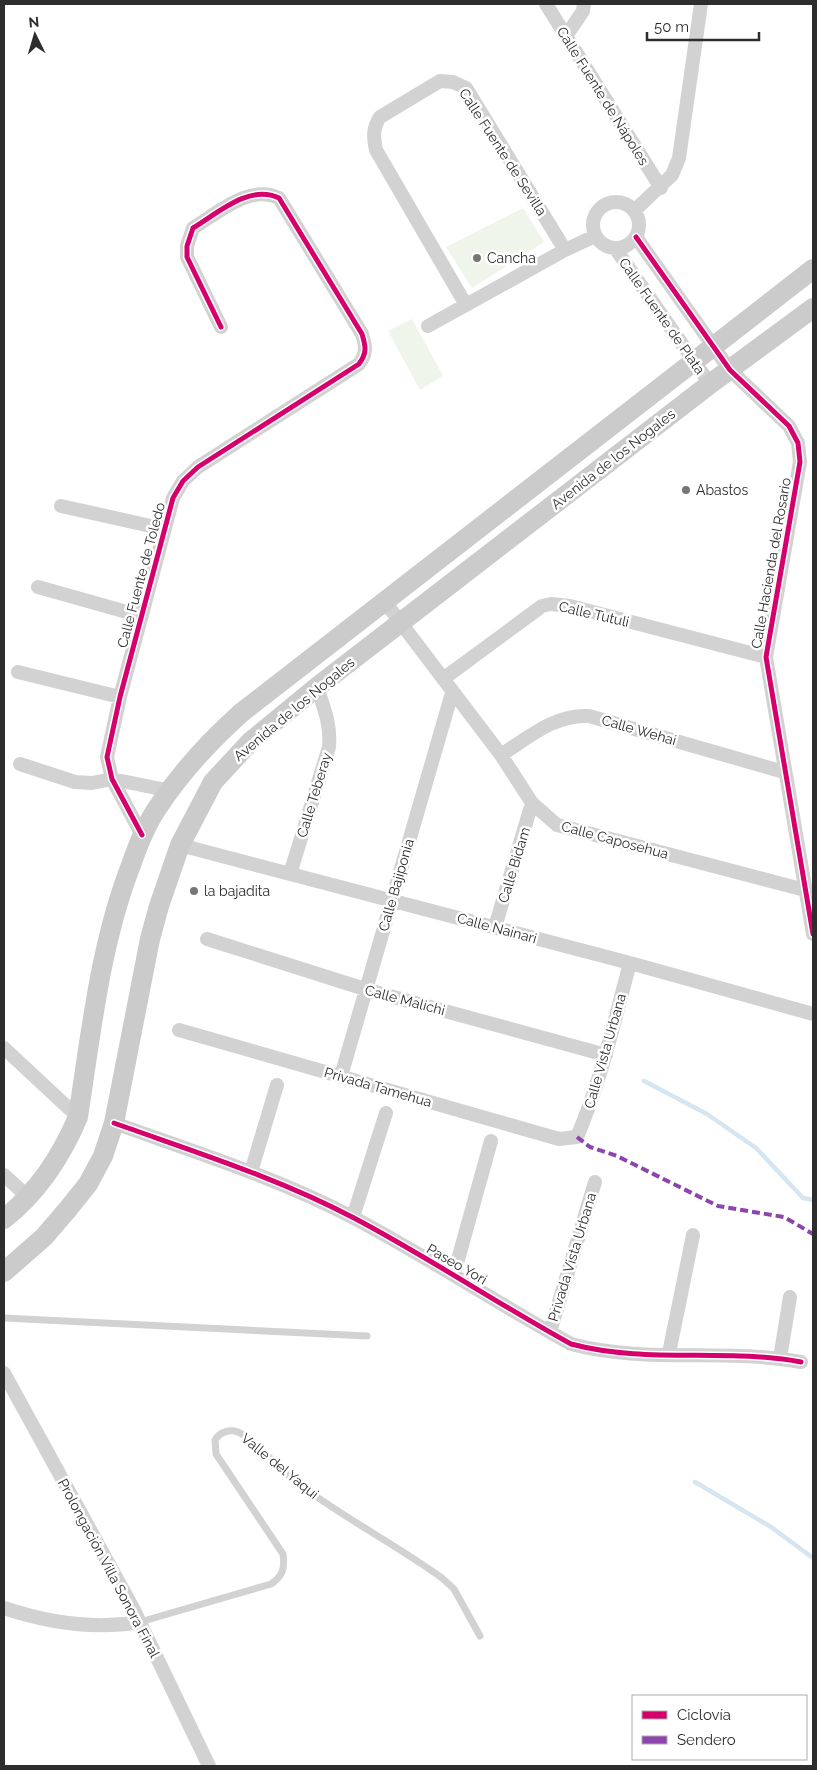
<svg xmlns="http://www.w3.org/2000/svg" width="817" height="1770" viewBox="0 0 817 1770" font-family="Raleway,sans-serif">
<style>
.green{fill:#eff5ea}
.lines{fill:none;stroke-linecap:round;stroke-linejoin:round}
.stream{stroke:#d5e6f2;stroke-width:4.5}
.service{stroke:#d2d2d2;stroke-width:7}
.minor{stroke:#d2d2d2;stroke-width:14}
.secondary{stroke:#cbcbcb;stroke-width:20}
.quiet{stroke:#8e44ad;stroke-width:4;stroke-dasharray:8 4;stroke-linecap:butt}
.cycleway-casing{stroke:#fff;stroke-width:8}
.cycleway{stroke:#d6006c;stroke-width:5}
.poi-dot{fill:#767676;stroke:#fff;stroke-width:2}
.labels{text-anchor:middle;stroke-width:5;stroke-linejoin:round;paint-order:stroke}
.street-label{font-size:14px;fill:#2d2d2d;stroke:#fff}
.poi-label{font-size:14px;fill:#2d2d2d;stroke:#fff;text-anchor:start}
</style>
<rect width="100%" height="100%" fill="#fff"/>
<!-- green -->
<path class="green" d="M523,208L544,242L472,288L446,247Z
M412,319L443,376L420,390L388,331Z"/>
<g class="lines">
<!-- stream -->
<path class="stream" d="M644,1081L707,1114L756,1148L803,1198L813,1200
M695,1482L771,1527L813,1558"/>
<!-- service -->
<path class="service" d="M4,1318L367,1336
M140,1622L271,1584C283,1576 285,1568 283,1554L216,1454L215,1440C220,1432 229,1429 238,1432C253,1438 280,1470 296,1482C342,1517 395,1544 442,1578L454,1589L480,1636"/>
<!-- minor -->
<path class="minor" d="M546,4L661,188
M566,36L583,11L584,4
M593 225a23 23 0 1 1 46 0a23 23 0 1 1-46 0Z
M634,211L672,175L679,158L701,4
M636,237L730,370L789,426L798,443L800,462L766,657L813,934
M615,248L710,384
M466,305L376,150C373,136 373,128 380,117L440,81L453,82L466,88L565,250
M428,326L565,250L595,236
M61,506L164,529
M38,587L141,616
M385,602L501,755L532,803L557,825L805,890
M18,672L120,697
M443,679L542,606L551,604L570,606L766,657
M501,755C529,737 555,714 589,716L784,772
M20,764L75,782L92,783L112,779L171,791
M142,835L112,779L107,757L120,697L173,498L183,481L198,467L359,364C367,353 366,347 362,334L279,198C249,184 218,213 193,228L187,246V257L221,327
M180,845L630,963L813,1014
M290,874L329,747C331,725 324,708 317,687
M495,927L532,803
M207,939L368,990L606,1055
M179,1030L559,1139L577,1137C601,1081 614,1022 630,963
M4,1048L78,1117
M341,1076L452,693
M114,1123C195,1152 278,1178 354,1218C428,1257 498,1304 571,1344C646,1364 726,1348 801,1362
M251,1172L277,1085
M4,1175L28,1197
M353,1217L386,1113
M454,1274L491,1141
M550,1332L595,1182
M669,1353L693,1235
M780,1358L790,1297
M4,1373L133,1608L209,1766
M4,1608C49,1623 93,1630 140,1622"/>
<!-- secondary -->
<path class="secondary" d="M4,1219C38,1192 61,1157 78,1117C91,1033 100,945 131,865C138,845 146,824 158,807C181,772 210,741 241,713L813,269
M4,1272L44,1237L68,1209L88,1184L103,1156L114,1123L150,939L159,906L180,845L213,782L250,742L317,687L710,384L813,308"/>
<!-- quiet -->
<path class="quiet" d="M577,1137L590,1147L617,1156L718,1206L784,1217L813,1234"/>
<!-- cycleway casing -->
<g class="cycleway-casing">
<path id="cycleway" d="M636,237L730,370L789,426L798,443L800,462L766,657L813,934
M142,835L112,779L107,757L120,697L173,498L183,481L198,467L359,364C367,353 366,347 362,334L279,198C249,184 218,213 193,228L187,246V257L221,327
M114,1123C195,1152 278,1178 354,1218C428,1257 498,1304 571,1344C646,1364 726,1348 801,1362"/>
</g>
<!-- cycleway -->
<use href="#cycleway" class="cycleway"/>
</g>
<!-- markers -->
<g class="poi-dot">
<circle cx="477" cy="258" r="5"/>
<circle cx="686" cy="490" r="5"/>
<circle cx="194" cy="891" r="5"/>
</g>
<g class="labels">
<!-- street labels -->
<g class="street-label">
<text transform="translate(603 96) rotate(58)" y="5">Calle Fuente de Nápoles</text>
<text transform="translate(503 152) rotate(57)" y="5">Calle Fuente de Sevilla</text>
<text transform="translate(662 316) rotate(55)" y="5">Calle Fuente de Plata</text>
<text transform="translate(613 459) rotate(-38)" y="5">Avenida de los Nogales</text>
<text transform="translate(771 563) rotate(-80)" y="5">Calle Hacienda del Rosario</text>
<text transform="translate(141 575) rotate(-75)" y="5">Calle Fuente de Toledo</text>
<text transform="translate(594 614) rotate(13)" y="5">Calle Tutuli</text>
<text transform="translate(294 709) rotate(-40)" y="5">Avenida de los Nogales</text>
<text transform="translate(639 730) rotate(16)" y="5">Calle Wehai</text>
<text transform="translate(314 795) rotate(-73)" y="5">Calle Teberay</text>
<text transform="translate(615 840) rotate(15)" y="5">Calle Caposehua</text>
<text transform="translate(514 865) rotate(-73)" y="5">Calle Bidam</text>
<text transform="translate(396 885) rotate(-74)" y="5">Calle Bajiponia</text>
<text transform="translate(497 928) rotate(15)" y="5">Calle Nainari</text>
<text transform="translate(405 1000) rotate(15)" y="5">Calle Malichi</text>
<text transform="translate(605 1051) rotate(-74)" y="5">Calle Vista Urbana</text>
<text transform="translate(378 1087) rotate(16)" y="5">Privada Tamehua</text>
<text transform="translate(572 1257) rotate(-73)" y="5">Privada Vista Urbana</text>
<text transform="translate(457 1264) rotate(30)" y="5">Paseo Yori</text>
<text transform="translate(280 1466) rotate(39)" y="5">Valle del Yaqui</text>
<text transform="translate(109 1568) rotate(62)" y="5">Prolongación Villa Sonora Final</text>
</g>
<!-- poi labels -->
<g class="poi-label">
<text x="487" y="263">Cancha</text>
<text x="696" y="495">Abastos</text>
<text x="204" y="896">la bajadita</text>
</g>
</g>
<!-- border -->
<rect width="817" height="1770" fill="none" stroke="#2d2d2d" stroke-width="10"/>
<!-- legend -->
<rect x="632" y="1695" width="175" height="65" fill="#ffffff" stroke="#ababab"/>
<rect x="642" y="1711" width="25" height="8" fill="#d6006c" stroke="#ababab"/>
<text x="677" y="1720" font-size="15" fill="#2d2d2d">Ciclovía</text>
<rect x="642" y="1736" width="25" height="8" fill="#8e44ad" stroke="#ababab"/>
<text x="677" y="1745" font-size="15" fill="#2d2d2d">Sendero</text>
<!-- north arrow -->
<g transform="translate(35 35) rotate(355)" stroke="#ffffff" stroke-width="4" paint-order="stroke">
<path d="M0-4L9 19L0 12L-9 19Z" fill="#2d2d2d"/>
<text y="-8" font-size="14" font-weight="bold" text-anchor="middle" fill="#2d2d2d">N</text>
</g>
<!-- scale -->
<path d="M647 32v8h112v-8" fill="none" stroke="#2d2d2d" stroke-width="2.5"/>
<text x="654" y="32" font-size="15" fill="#2d2d2d" stroke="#ffffff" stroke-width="4" paint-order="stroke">50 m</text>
</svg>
